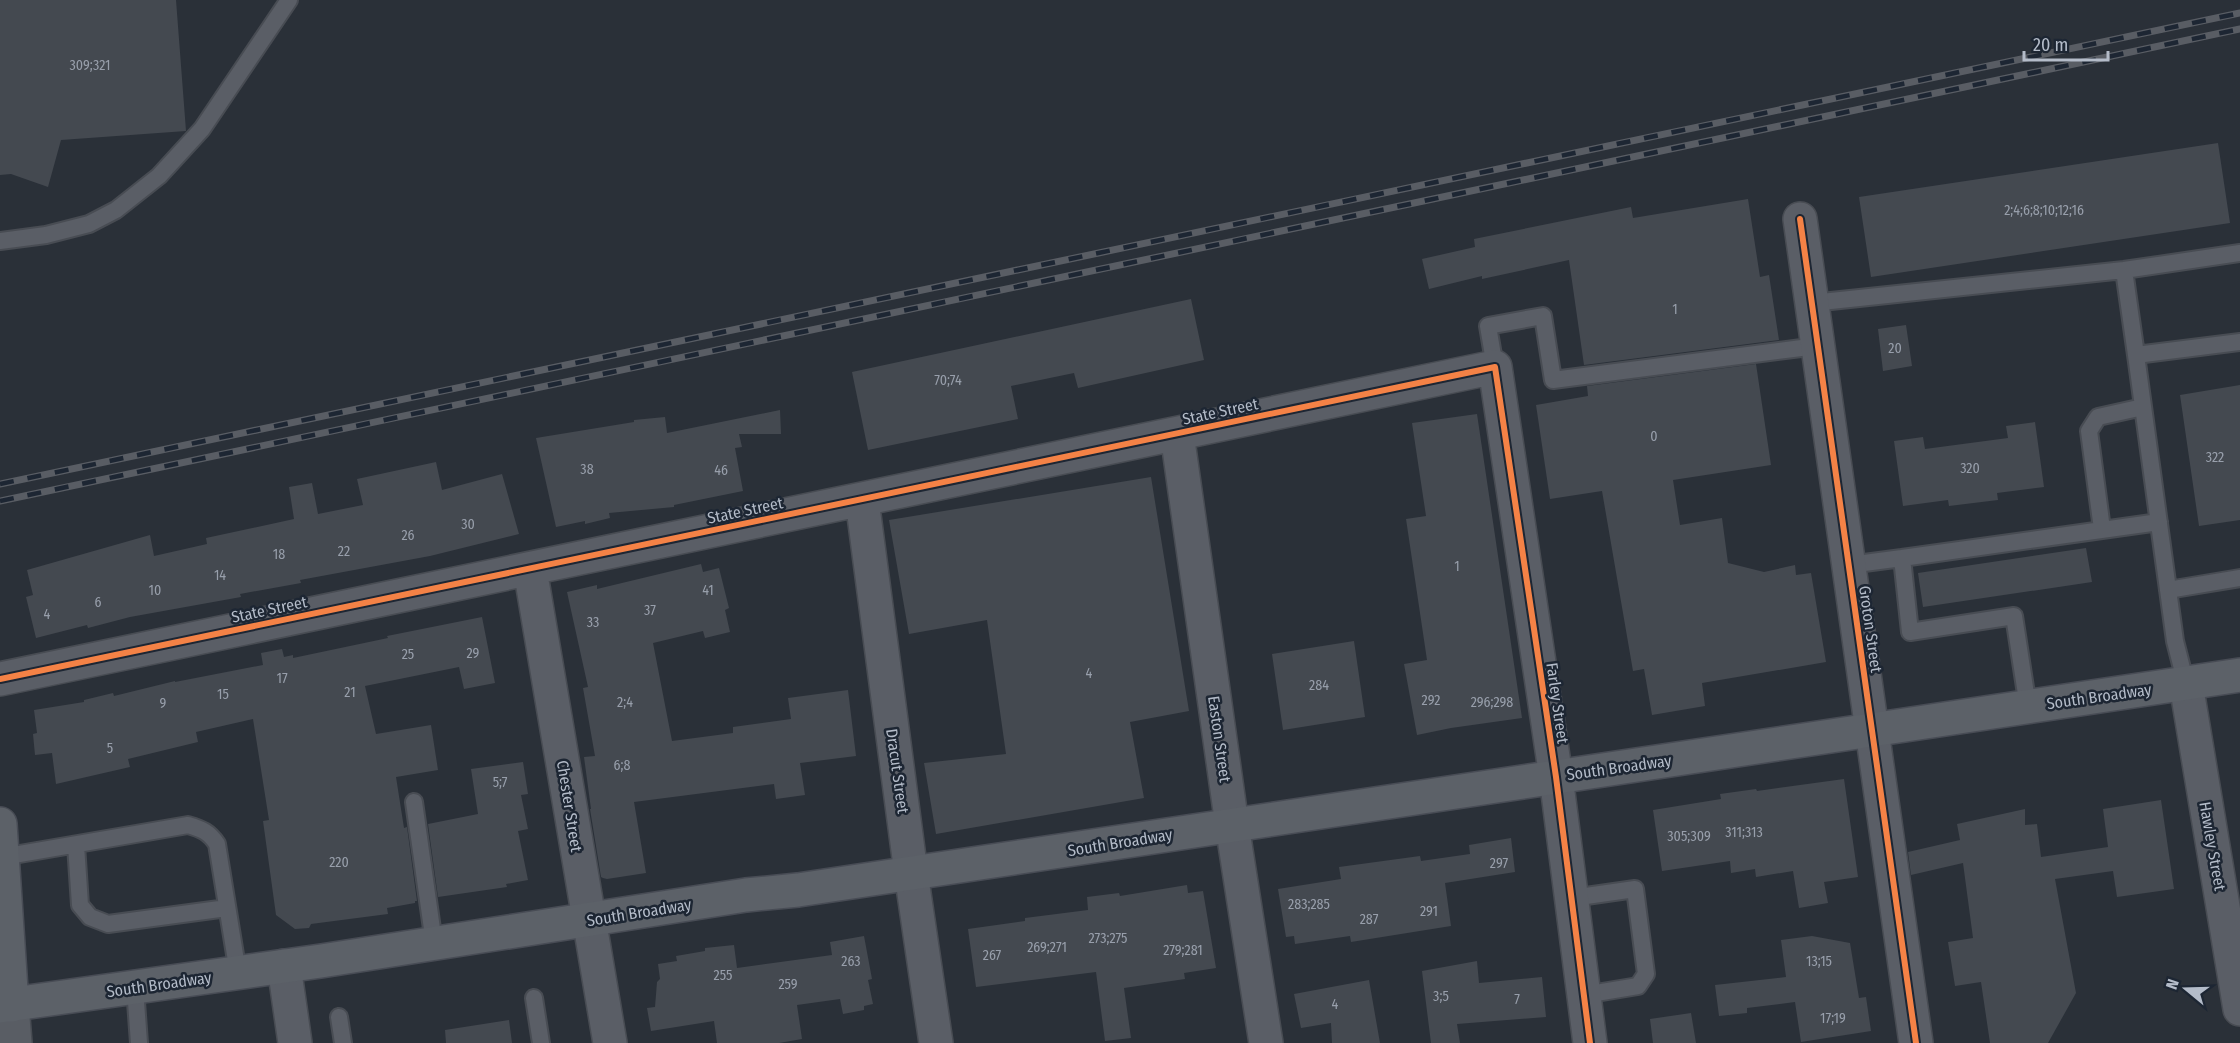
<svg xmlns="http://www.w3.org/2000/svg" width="2240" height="1043" viewBox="0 0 2240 1043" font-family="'Fira Sans Condensed',sans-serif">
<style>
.building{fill:#444950}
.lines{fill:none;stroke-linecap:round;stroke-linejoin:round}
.service-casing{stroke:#484c53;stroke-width:20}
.minor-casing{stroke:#484c53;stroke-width:36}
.secondary-casing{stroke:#484c53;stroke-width:36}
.primary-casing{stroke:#484c55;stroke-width:36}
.service{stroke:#5a5e66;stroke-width:16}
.minor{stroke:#5a5e66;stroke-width:33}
.secondary{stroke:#595d64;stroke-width:33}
.primary{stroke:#5c6168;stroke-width:33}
.rail-casing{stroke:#595d64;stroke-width:7}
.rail{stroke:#1d2633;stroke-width:4.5;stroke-dasharray:14;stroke-linecap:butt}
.cycleway-casing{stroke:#1d2633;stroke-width:10}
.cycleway{stroke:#f48246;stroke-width:6}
.labels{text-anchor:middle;stroke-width:5;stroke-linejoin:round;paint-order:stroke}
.number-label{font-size:14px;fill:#989fab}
.street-label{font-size:16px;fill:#b4bcc9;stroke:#1d2633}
</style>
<rect width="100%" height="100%" fill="#2a3038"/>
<!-- building -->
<path class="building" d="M0,0H176L186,131L61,140L48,187L11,174L0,175Z
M2218,143L2230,223L1871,277L1859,197Z
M1748,199L1760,277L1769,275L1779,340L1584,365L1569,260L1482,279V276L1429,289L1422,259L1475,247L1474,239L1631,207L1633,218Z
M1191,299L1204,360L1078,388L1074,373L1011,386L1018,419L868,450L852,372Z
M1906,325L1912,366L1883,371L1878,329Z
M1756,364L1771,465L1673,480L1680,525L1722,518L1728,563L1764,572L1795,565L1796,575L1811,573L1826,662L1702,683L1705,706L1652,715L1644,669L1633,671L1602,491L1550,499L1536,405L1588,396L1587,386Z
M2240,385V520L2199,526L2180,395Z
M780,410L781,434H739L742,447L735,448L743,491L674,505V507L609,513L610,518L585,524V521L556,527L536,438L634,422V420L665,417L667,433Z
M1477,414L1522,718L1451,728L1417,735L1404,664L1427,660L1406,519L1426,516L1412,423Z
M2035,422L2044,487L1997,493L1998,500L1949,506L1948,500L1903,506L1894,441L1923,437L1925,449L2008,438L2006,426Z
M436,462L442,490L502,474L519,534L430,556L300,580L301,583L240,594L241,597L130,617L88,628L87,625L36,638L26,597L33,595L27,570L150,535L154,556L207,544L206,538L294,519L289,487L312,483L318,514L363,505L357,479Z
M1151,477L1189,711L1130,722L1144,798L936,834L924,763L1006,754L987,620L909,634L889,520Z
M2086,548L2092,582L1923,607L1918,573Z
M701,564L703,572L719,568L729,608L725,610L730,632L705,638L703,631L653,643L672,741L733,733V727L791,719L788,698L848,690L856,756L800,763L805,795L776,799L774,784L634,802L646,873L607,879L603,878L601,877L590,809H591L584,757L595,756L583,688L588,687L567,592L597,585V589Z
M482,617L495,683L464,689L459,667L365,686L376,734L431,725L438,770L396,777L404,828L407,827L417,901H415V903L387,908L388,914L311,924L309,928L295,929L276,915L263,821L269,820L253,719L196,732L198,742L128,759L130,767L56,784L52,753L35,755L33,734L37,733L34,710L84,702V700L113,693L114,696L175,681V682L263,665L261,653L282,649L284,657L293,655V658L388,638L387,636Z
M1354,641L1365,717L1283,730L1272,654Z
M523,762L528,794L521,795L528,829L518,831L528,880L506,884L507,887L438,897L428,824L478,814L471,769Z
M1844,779L1858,877L1824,882L1828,903L1799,908L1793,871L1756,877L1755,869L1731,873L1730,861L1662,871L1653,810L1721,799L1720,794L1756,789L1757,791Z
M2161,800L2174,889L2117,897L2113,871L2055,879L2076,993L2048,1043H1990L1981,982L1955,986L1948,942L1973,938L1963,863L1911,875L1908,852L1960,840L1957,824L2025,809V825L2037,824L2041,857L2108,847L2103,809Z
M1511,838L1515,872L1445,883L1451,926L1351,942L1350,936L1295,944L1294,936L1286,937L1278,889L1341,879L1339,867L1420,856L1421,861L1470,854L1469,845Z
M1187,885L1188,893L1203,891L1216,968L1184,973L1185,979L1124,988L1131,1038L1105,1041L1096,972L976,987L968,929L1025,921V918L1088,910L1087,897L1119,893L1120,896Z
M864,936L872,979L868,980L873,1004L864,1006V1010L843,1014L840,999L797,1005L802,1039L779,1043H717L714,1021L651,1031L647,1008L655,1007L657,982L660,979L658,964L677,961L676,956L705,951V948L734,945L737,968L832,955L830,942Z
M1812,936L1850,943L1859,998L1866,997L1871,1031L1801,1042L1795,1002L1747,1008V1013L1719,1016L1715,985L1786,977L1781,940Z
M1477,961L1479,983L1542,977L1546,1017L1457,1024L1460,1043H1431L1422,971Z
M1369,980L1380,1043H1332L1331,1023L1301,1028L1294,994Z
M1691,1013L1696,1043H1653L1650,1019Z
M509,1020L512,1043H446L445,1030Z"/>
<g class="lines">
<!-- service casing -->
<g class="service-casing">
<path id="service" d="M0,241L46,235L89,224L116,210L159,176L202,129L289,0
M2124,270L2136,355
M1812,303L2124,270L2240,253
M1495,367L1488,326L1543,316L1553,380L1817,346
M2102,529L2089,431L2098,417L2143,407
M1849,565L1902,558
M2168,590L2240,578
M2186,684L2175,641L2136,355L2240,342
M2028,707L2014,616L1910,632L1902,558L2159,522
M414,802L434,943
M76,845L80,905L90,917L108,924L227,908
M2,857L188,825C202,829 209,832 217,844L238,973
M1572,898L1635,889L1646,974L1638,986L1584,995
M135,988L139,1043
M534,998L541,1043
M339,1017L343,1043"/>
</g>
<!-- minor casing -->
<g class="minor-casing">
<path id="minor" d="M1800,219L1916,1043
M1177,434L1232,825L1266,1043
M862,500L911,873L936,1043
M530,569L610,1043
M0,679L1495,367L1556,777L1590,1043
M2186,684L2240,1009
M284,966L295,1043"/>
</g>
<!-- secondary casing -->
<g class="secondary-casing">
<path id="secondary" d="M12,1005L15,1043"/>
</g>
<!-- primary casing -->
<g class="primary-casing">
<path id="primary" d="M0,824L12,1005
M0,1006L321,961L746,895L798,890L2240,675"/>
</g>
<!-- service -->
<use href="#service" class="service"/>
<!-- minor -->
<use href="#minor" class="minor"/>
<!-- secondary -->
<use href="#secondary" class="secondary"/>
<!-- primary -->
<use href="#primary" class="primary"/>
<!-- rail casing -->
<g class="rail-casing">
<path id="rail" d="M0,484L2240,13
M0,501L2240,29"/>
</g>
<!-- rail -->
<use href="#rail" class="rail"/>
<!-- cycleway casing -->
<g class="cycleway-casing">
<path id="cycleway" d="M1800,219L1916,1043
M0,679L1495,367L1556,777L1590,1043"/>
</g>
<!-- cycleway -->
<use href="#cycleway" class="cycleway"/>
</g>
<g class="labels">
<!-- number labels -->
<g class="number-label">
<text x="90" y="70">309;321</text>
<text x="2044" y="215">2;4;6;8;10;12;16</text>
<text x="1675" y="314">1</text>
<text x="1895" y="353">20</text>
<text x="948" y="385">70;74</text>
<text x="1654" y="441">0</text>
<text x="2215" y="462">322</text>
<text x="1970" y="473">320</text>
<text x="587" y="474">38</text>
<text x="721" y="475">46</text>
<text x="468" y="529">30</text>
<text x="408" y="540">26</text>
<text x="344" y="556">22</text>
<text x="279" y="559">18</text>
<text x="1457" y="571">1</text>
<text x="220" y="580">14</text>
<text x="155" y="595">10</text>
<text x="708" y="595">41</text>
<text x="98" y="607">6</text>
<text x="650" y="615">37</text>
<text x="47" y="619">4</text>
<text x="593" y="627">33</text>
<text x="473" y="658">29</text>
<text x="408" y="659">25</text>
<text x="1089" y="678">4</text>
<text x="282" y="683">17</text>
<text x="1319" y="690">284</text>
<text x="350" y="697">21</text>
<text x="223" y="699">15</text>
<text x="1431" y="705">292</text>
<text x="625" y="707">2;4</text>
<text x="1492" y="707">296;298</text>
<text x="163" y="708">9</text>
<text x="110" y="753">5</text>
<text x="622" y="770">6;8</text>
<text x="500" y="787">5;7</text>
<text x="1744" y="837">311;313</text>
<text x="1689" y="841">305;309</text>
<text x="339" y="867">220</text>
<text x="1499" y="868">297</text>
<text x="1309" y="909">283;285</text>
<text x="1429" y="916">291</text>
<text x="1369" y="924">287</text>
<text x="1108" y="943">273;275</text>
<text x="1047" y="952">269;271</text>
<text x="1183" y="955">279;281</text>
<text x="992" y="960">267</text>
<text x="851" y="966">263</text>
<text x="1819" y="966">13;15</text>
<text x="723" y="980">255</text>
<text x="788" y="989">259</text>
<text x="1441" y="1001">3;5</text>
<text x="1517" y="1004">7</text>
<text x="1335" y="1009">4</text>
<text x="1833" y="1023">17;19</text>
</g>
<!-- street labels -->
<g class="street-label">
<text transform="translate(1220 411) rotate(-12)" y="6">State Street</text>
<text transform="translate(745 510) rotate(-12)" y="6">State Street</text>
<text transform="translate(269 609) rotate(-12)" y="6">State Street</text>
<text transform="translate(1871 629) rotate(82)" y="6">Groton Street</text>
<text transform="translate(2099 696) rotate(-8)" y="6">South Broadway</text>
<text transform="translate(1558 703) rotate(82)" y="6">Farley Street</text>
<text transform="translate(1220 739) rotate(82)" y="6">Easton Street</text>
<text transform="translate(1619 767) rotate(-8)" y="6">South Broadway</text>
<text transform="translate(898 771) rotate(82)" y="6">Dracut Street</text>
<text transform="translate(570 806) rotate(81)" y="6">Chester Street</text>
<text transform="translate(1120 842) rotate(-9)" y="6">South Broadway</text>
<text transform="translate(2213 846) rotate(80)" y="6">Hawley Street</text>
<text transform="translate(639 912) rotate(-9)" y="6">South Broadway</text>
<text transform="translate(159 984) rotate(-8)" y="6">South Broadway</text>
</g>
</g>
<!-- north arrow -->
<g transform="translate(2186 989) rotate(289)" stroke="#1d2633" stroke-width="4.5" paint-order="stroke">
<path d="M0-4.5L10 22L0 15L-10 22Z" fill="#b4bcc9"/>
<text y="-9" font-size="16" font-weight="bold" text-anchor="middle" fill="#b4bcc9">N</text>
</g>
<!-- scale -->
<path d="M2024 51v9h84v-9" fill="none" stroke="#b4bcc9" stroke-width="3"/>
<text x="2033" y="51" font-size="18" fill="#b4bcc9" stroke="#1d2633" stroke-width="4.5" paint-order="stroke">20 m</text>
</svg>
